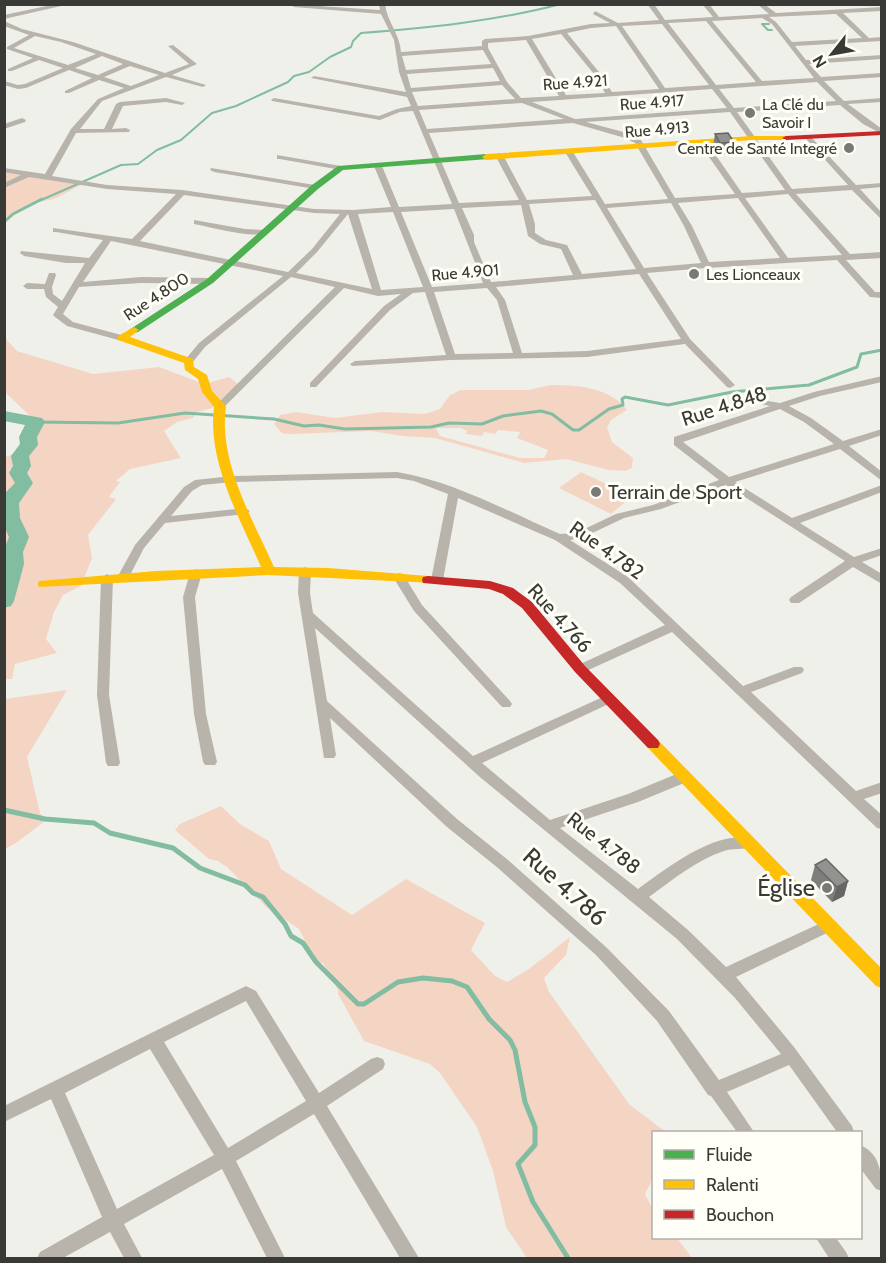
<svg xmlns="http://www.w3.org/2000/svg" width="886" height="1263" viewBox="0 0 886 1263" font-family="Cabin,sans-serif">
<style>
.green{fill:#f4d5c4;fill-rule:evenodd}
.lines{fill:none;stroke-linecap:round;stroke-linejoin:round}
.stream-far2{stroke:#82bca1;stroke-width:2}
.stream-far1{stroke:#82bca1;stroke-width:3}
.stream{stroke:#82bca1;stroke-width:5}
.river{fill:#82bca1;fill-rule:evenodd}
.street{fill:#b9b4ab;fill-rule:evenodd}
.fast{fill:#4caf50;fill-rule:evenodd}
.slow{fill:#ffc107;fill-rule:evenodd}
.jam{fill:#c62828;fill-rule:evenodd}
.wall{fill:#7e7e7c}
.shaded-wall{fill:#666765}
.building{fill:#929390;stroke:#666765;stroke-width:1.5}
.poi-dot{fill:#797975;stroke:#fffef7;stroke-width:2}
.labels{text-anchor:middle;stroke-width:6;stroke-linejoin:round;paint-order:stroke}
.far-street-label{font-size:16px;fill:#393936;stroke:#fffef7}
.far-poi-label{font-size:16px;fill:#393936;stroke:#fffef7;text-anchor:start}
.street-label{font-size:20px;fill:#393936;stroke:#fffef7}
.poi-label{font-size:20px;fill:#393936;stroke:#fffef7;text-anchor:start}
.near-street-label{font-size:24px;fill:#393936;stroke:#fffef7}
.near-poi-label{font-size:24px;fill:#393936;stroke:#fffef7;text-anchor:end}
</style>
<rect width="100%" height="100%" fill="#f0f0eb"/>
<!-- green -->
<path class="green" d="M5,169L85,183L54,199L34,203L14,214L5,223Z
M4,337L17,351L93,374L159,367L204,384L229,377L238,384L212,408L197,412L193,418L177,422L164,431L181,458L130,469L116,481L120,482L109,497L116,499L88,535L92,558L81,586L63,595L54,612L46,639L57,653L15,664L12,679H5V457C35,448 22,445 36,422L5,392Z
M551,385C576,385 610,387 627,410L611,420L607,427L612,442L633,458L632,468L625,471L609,470L566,459L524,463L435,438L402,436L371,431L291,434L282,433L274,424L280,415L296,412L335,418L382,412L425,414L440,409L450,395L461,390H528ZM436,428H461L467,431L466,434L482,436L484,432L495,434L498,430L520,432L517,438L548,450L544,458H520L440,436Z
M581,472L632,496L611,514L559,488Z
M67,690L27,757L40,813L45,821L16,843L5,849V699Z
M221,806L240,824L269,841L281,869L352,915L406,879L485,923L471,950L495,976L507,982L529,969L570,937L566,955L544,978L549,992L630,1105L666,1132H654L653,1178L645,1194L653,1210L654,1238H677L692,1258H527L506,1227L493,1171L477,1127L440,1073L430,1064L364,1041L338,994V990L323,963L316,962L299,929L265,906L227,867L218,861L209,859L175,830L180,824Z"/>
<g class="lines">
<!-- stream-far2 -->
<path class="stream-far2" d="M769,24H762L768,30H772
M39,201L121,165L138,164L157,150L181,140L212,113L236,106L288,82L294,76L309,72L330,57L351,47L353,41L361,33C428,28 496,21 561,4"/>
<!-- stream-far1 -->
<path class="stream-far1" d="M4,222L13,214L42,199
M36,422L118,423L185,413L274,419L304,426L319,425L345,429L431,427L449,423L482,424L503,416L541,411L552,414L573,430H579L609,409L623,405L622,399L625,397L668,405L732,392L809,385L857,367L861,354L882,350"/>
<!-- stream -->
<path class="stream" d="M4,810L45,819L94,823L110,833L173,848L200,868L245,885L253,893L263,897L285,924L291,936L303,943L316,962L358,1004H364L398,982L423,978L452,981L467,987L489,1019L510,1040L515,1050L525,1102L535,1127V1145L518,1164L533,1202L568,1258"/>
<!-- river -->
<path class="river" d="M4,411L42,418L45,422L37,437L38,445L29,456L31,466L27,473L33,483L19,503L20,518L29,537L23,552L24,564L14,601L11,606L4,608V549L9,537L4,526V494L15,483L9,473L13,466L11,456L20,444L19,437L25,425L4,421Z"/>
<!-- street -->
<path class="street" d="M56,4H70L4,19V15Z
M291,4H316L319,6L380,10L379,4H385C387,22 400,34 401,52L482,46V41L485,39L528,36L591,24L610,23L593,14L595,11L618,23L659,20L647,4H654L665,20L713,17L702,4H709L719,17L769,14L757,4H764L776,13L882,7V11L843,13L869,38L882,37V41L795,46L806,60L882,55V59L809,64L821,77L882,73V77L824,81L844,101L882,98V102L848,104L882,129V134L863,124L840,105L737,112L792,189L848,185L807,140L806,138L810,136L856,185L882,183V187L860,189L882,213V220L852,190L796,194L850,254L882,252V258L846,260L875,292H882V298L870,297L837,260L706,268L647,273L690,339L733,383L735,385L730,388L727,387L685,344L587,357L451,360L352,366L350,364L355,361L446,355L425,292L413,293L390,310L316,387H310V383L384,306L401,294L378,296L344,288L223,408H217V404L335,287L291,277L205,347L192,363L189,364L184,361L199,343L283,276L111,241L83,282L141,277L210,278L214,281L210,284L141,283L79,287L63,314L73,322L125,336L127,338L122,341L67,326L55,317L53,315L58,307L46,297L44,289H27L23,286L27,283L45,284L49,273H55L56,275L52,287L53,294L62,301L85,263H66L24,256L20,253L21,251L89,258L103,240L56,232H53V228L132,239L176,194L107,189L29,177L4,188V183L21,175L4,172V168L45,174L71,129L98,99L124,88L99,80L69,93H65V91L92,78L69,70L26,88L18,89L4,85V81L18,85L25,84L63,68L39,60L12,71H8V69L33,58L7,49V47L29,35L4,26V21L22,29L73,42L165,73L189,64L168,46L173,45L197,64L172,75L206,85L203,87L166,77L102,101L80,129H104L116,104L120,102L166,98L185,103L182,105L166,102L123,106L112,129L126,128L130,130L129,132L76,133L52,176L107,185L182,190L314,209L353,210L391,207L374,166L378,164L382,166L399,207L452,204L413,111L400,112L380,120L272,101L271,100L274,98L379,116L397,109L411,106L407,97L311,78L314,76L406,92L399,72L394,40L381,14L294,7ZM836,14L862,38L792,42L776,22L769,17ZM762,18L772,24L814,78L762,81L712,21ZM706,21L756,82L716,85L668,23ZM662,24L709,85L665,88L622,26ZM616,26L659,89L612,92L599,72L567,33L591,28ZM561,34L594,74L605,93L566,95L532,39ZM35,36L61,42L96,54L68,65L14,48ZM526,40L559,96L521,98L507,82L488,48V43ZM483,50L491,64L406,70L402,56ZM102,56L123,64L98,75L75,68ZM130,66L159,75L131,86L104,77ZM493,68L500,81L411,88L407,74ZM817,82L836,101L734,108L719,89ZM502,85L515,99L418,106L412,92ZM712,89L727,108L575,119L532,102ZM522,103L564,119L427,129L419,110ZM730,112L785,190L742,193L710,147L713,141L709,139H706L702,147L735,194L675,198L641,140L631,134L586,122ZM573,123L625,138L635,143L668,199L605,204L573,152L569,150L565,152L592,196L527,200L503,155L499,153L495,155L519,200L459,203L429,133ZM788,194L842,255L788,258L745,198ZM184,195L314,213L340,214L312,249L288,272L140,241ZM738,198L780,258L709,262L692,226L678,203ZM595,200L636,269L582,274L567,245L546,240L535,233V224L529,204ZM671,203L684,226L701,263L644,268L607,208ZM521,205L528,236L540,244L561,249L573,275L491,282L474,242V235L462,208ZM454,209L483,283L432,287L401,212ZM393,212L423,287L381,290L358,214ZM348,214L372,289L296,273L317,252ZM639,274L681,339L587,351L522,353L505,300L496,287ZM487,288L497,300L513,353L455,354L434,292Z
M22,118L26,120L25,122L4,129V124Z
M277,155L341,166L345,168L341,170L280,159H277Z
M211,168L315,185L319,187L315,189L214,172L210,170Z
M194,220L245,229L266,230L270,232C257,240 210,227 194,224Z
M882,376V382L820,396L789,406L811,418L843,441L882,429V435L849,446L882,472V481L840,449L735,482L792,518L882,485V492L800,523L854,557L882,548V555L862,562L882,574V584L853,567L799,603H791L789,600L791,597L845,561L726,485L661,509L624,518L582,538L570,540L628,577L743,686L794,667H802L804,670L802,673L751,692L856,791L882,782V793L864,799L882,815V829L877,828L672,632L584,672H576L574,669L576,666L665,625L620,583L555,540L458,498L443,580L441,583H433L431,580L448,494L414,481L397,478L232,482L202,485L192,491L171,516L245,508L250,511L245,514L165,523L144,548L128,579H120L118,576L135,545L184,487L195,480L232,476L397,472C453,481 509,512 560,534L576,533L616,514L653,505L719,480L674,445V437L770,406L756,403V399L780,403L814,392ZM780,409L804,422L834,444L729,477L683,442Z
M305,567L311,571L310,593L313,613L473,756L605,696H613L615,699L613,702L482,763L550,820L628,794L679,773H689L691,777L689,781L638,802L560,828L638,889C665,869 718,828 752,839L754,843L752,847C743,850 733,848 724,851C697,860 672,880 649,897L688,930L726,967L823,922L828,920L833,922L835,926L833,930L736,977L794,1047L852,1126L854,1132H837L789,1065L727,1092L754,1132H737L711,1096L708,1095L657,1021L596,955L498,868L447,827L330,718L336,755L334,758H324L298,593L299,571ZM315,628L481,778L677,939L735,998L781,1054L719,1080L669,1011L606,947L508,860L457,819L327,701Z
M196,569L202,573L195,597L206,714L217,762L215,765H205L203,762L194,714L183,597L190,573Z
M399,573L403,574L422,605L510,701L512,704L510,707H502L414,611L393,577Z
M107,574L113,578L109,695L120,763L118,766H108L106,763L97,695L101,578Z
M246,986L256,991L319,1093L371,1059L377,1057L383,1059L385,1064L383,1069L327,1106L419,1258H400L314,1114L236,1161L285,1258H267L222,1169L124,1224L142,1258H124L110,1232L63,1258H37L40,1252L102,1217L51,1099L4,1122V1106ZM246,1001L306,1101L228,1148L164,1042ZM150,1049L214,1155L117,1209L65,1093Z
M860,1145C880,1153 882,1174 882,1191L876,1189L860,1168Z
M816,1238H836L846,1252L849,1258H829Z"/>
<!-- fast -->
<path class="fast" d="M486,154L489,155V159L343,170L318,189L213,283L138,332L134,333L129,330L207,279L312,185L338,166Z"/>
<!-- slow -->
<path class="slow" d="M752,136H786L790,138L786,140H752L486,160L482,157L486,154Z
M134,327L139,330L130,337L193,359L194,367L207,375L212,391L226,406C218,462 252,517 274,567L328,568L428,576L433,577L434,580L433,583L268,575L39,587L38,584L39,581L156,571L261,567C240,518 207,462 214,407L202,392L198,379L185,370L184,363L118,340V336Z
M653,739L658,740L882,969V988L876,986L648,748L646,744L648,740Z"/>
<!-- jam -->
<path class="jam" d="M882,131V135L786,140L782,138L786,136Z
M428,576L490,581L513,588L532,602L585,666L658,740L660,744L658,748H648L575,672L522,608L503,594L489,589L423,583L422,580L423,577Z"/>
</g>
<!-- wall -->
<path class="wall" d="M715,134L734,142L732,154L719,155L713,146Z
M815,865L848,881L844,896L832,902L811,880Z"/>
<!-- shaded-wall -->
<path class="shaded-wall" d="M848,881L844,896L832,902L837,887Z"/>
<!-- building -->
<path class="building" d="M728,133L734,142L720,143L715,134Z
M826,859L848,881L837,887L815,865Z"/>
<!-- markers -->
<g class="poi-dot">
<circle cx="750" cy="113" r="6"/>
<circle cx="849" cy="148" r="6"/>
<circle cx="694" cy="274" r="6"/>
<circle cx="596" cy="492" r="6"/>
<circle cx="827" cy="888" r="6"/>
</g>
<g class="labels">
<!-- far-street labels -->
<g class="far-street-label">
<text transform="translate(575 82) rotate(-4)" y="6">Rue 4.921</text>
<text transform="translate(652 102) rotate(-4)" y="6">Rue 4.917</text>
<text transform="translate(657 129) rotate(-5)" y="6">Rue 4.913</text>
<text transform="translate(465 272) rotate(-5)" y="6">Rue 4.901</text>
<text transform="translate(156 296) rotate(-33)" y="6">Rue 4.800</text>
</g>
<!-- far-poi labels -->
<g class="far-poi-label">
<text x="762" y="110">La Clé du<tspan x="762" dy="18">Savoir I</tspan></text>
<text x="837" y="154" text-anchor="end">Centre de Santé Integré</text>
<text x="706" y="280">Les Lionceaux</text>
</g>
<!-- street labels -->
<g class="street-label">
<text transform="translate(724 406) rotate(-18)" y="7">Rue 4.848</text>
<text transform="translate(607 550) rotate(35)" y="7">Rue 4.782</text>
<text transform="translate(560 618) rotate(48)" y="7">Rue 4.766</text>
<text transform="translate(604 843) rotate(38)" y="7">Rue 4.788</text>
</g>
<!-- poi labels -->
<g class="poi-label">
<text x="608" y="499">Terrain de Sport</text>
</g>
<!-- near-street labels -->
<g class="near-street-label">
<text transform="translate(565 887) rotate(42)" y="8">Rue 4.786</text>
</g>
<!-- near-poi labels -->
<g class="near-poi-label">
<text x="815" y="896">Église</text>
</g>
</g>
<!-- border -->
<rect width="886" height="1263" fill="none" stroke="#393936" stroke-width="12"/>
<!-- legend -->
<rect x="652" y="1131" width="210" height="108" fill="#fffef7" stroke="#b0afaa" stroke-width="1.5"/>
<rect x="664" y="1150" width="30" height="9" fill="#4caf50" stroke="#b0afaa" stroke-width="1.5"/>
<text x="706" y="1161" font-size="18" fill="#393936">Fluide</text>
<rect x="664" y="1180" width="30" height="9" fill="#ffc107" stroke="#b0afaa" stroke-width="1.5"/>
<text x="706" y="1191" font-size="18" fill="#393936">Ralenti</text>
<rect x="664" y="1210" width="30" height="9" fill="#c62828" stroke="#b0afaa" stroke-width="1.5"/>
<text x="706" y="1221" font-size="18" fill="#393936">Bouchon</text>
<!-- north arrow -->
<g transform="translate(832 54) rotate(239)" stroke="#fffef7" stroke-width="4.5" paint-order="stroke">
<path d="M0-4.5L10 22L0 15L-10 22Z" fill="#393936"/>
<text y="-9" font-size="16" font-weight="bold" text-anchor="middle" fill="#393936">N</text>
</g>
</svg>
